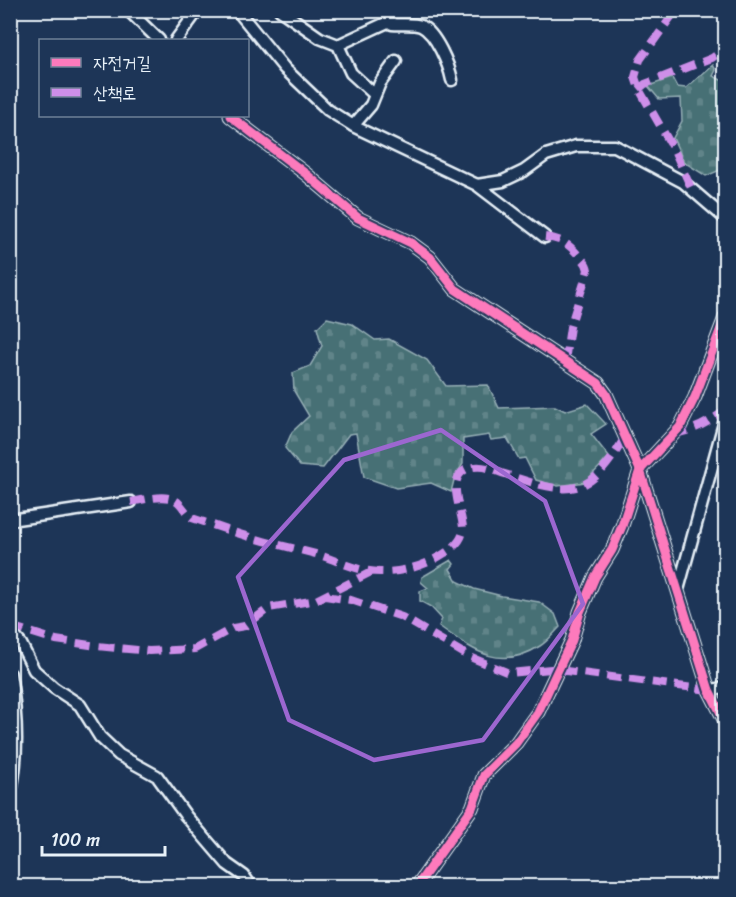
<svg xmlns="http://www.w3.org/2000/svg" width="736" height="897" viewBox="0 0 736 897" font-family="Sriracha,'Poor Story',sans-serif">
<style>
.cemetery{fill:url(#cemetery-stones);stroke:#97b0b6;stroke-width:1.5}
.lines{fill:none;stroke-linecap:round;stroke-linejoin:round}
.minor-casing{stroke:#e8f1f8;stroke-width:15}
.minor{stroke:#1d3557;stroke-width:10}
.quiet{stroke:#ce8fe9;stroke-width:8;stroke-dasharray:15 8;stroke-linecap:butt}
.cycleway-casing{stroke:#1d3557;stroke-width:13}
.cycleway{stroke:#fd7abc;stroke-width:9}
.marked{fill:none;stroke:#9c67d0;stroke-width:4.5;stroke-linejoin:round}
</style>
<defs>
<pattern id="cemetery-stones" width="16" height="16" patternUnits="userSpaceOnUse" patternTransform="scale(1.5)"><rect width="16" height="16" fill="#466f74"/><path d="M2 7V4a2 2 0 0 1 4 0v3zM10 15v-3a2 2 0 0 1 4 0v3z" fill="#618489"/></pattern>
</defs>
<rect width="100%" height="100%" fill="#1d3557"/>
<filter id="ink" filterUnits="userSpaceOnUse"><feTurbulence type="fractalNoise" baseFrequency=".0167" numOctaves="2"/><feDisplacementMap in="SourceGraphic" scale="12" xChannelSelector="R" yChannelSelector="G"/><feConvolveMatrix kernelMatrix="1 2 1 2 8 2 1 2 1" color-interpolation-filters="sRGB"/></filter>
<g filter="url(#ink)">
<!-- cemetery -->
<path class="cemetery" d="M713,65L716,70L713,76L723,81L725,80V168L706,176L684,162L673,138L682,121L681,98L659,99L648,86L672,78L677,87L686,88Z
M327,318L352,324L375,340L389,339L427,360L446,386L488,385L499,408L555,406L565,411L587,404L606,424L591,434L609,457L585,482L558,486L536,480L525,458L519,459L507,438L491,440L489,435L463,439V464L455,476L451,492L431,483L396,488L364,477L356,433L349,434L323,468L300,466L285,448L292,432L309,416L294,391L293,373L310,366L322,346L317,328Z
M451,560L454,564L450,569L457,581L474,589L502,596L539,602L555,614L560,627C554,633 547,642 540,646C499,672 473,650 439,626L442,619L431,607L420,601V591L428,588L421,582L422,577Z"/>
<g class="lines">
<!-- minor casing -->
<g class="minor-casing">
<path id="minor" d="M128,10L159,40
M237,10L285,69L328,110L355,127L477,185L545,237
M280,10L320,38L338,45L390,21
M386,10L392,24C401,25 413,23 421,26C436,33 449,65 452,80
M176,40L198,10
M338,45L351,73L374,94
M230,116L306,174L358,218L411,243L430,257L455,289L598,383L606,394L640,470L709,690L726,723
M353,126L371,105L380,83L396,61
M477,185L503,181L524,171L546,155L576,146H615L683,182L726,219
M10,520L131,502
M678,590L726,416
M10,631L21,644L34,670L54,688L80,705L100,737L119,755L157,776L186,816L227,864L244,876L251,886
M10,674C17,714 19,756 10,796
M709,690L726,688
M417,886L472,808L484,775L516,743L538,712L572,640L580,612L595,577L612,550L622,526L640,470L680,427L695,397L726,315"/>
</g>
<!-- minor -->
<use href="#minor" class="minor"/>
<!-- quiet -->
<path class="quiet" d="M674,13L640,60L635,77L639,89L674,150L692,190
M639,89L645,84L712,58L726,48
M545,237C562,239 569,244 580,257C584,261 587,263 588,270L570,327L565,361
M673,434C694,431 709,422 726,410
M131,502C144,500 168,492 179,503C184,508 186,513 192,518C213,525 235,533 257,539C277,545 298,549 319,555C339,561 359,572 380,572C402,573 427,565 445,553C453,548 463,540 463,529C463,511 443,476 470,468C482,464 493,470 505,474C569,495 588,501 625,437
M325,596L351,600L402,617L470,657L509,673L551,669L709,690
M10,626L56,640L97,646L149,651L195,649L233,628L245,626L269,608L316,600L373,571"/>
<!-- cycleway casing -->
<g class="cycleway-casing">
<path id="cycleway" d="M230,116L306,174L358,218L411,243L430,257L455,289L598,383L606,394L640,470L709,690L726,723
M417,886L472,808L484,775L516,743L538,712L572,640L580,612L595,577L612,550L622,526L640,470L680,427L695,397L726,315"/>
</g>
<!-- cycleway -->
<use href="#cycleway" class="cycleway"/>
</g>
</g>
<!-- marked area -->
<path class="marked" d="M441,430L545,501L583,604L483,740L374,760L289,720L238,577L344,460Z"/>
<!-- margin -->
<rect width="736" height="897" fill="none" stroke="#1d3557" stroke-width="36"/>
<rect x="18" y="18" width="700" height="861" fill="none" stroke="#e8f1f8" stroke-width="2" filter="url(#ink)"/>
<!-- legend -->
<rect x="39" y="39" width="210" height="78" fill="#1d3557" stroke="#6e8097" stroke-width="1.5"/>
<rect x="51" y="58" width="30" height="9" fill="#fd7abc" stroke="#6e8097" stroke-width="1.5"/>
<text x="93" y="69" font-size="18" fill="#e8f1f8">자전거길</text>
<rect x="51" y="88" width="30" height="9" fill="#ce8fe9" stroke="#6e8097" stroke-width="1.5"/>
<text x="93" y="99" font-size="18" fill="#e8f1f8">산책로</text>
<!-- scale -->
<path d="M42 846v9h123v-9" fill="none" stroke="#e8f1f8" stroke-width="3"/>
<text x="51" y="846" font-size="18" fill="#e8f1f8" stroke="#1d3557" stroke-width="4.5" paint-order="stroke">100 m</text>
</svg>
